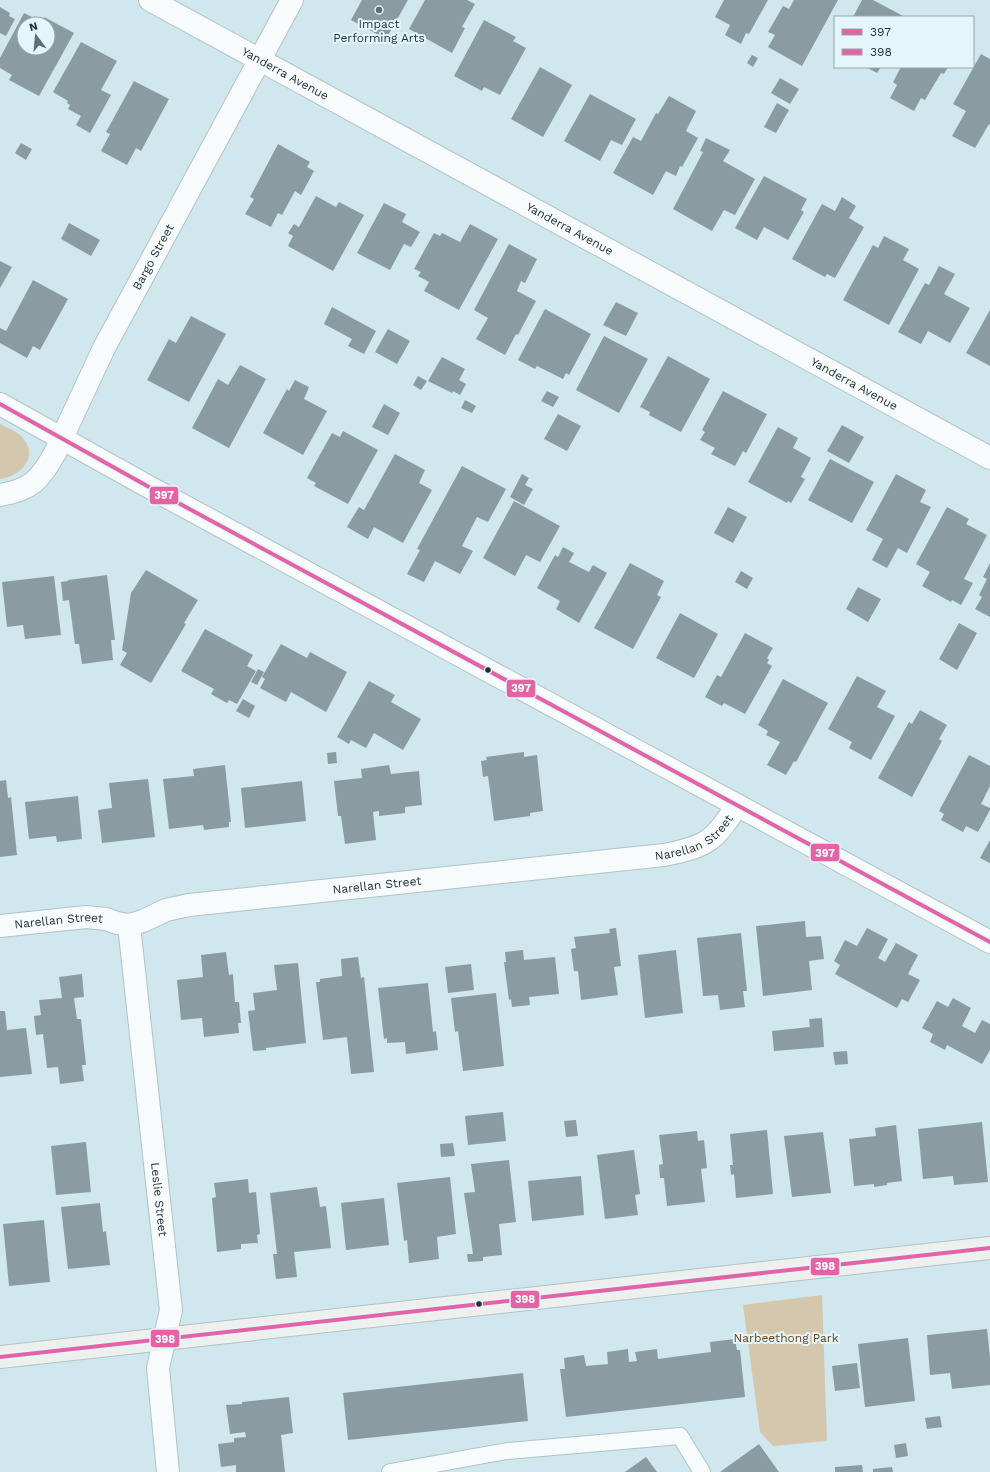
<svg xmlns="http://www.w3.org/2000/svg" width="990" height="1472" viewBox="0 0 990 1472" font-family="'Work Sans',sans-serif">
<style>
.green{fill:#d4c7ad}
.building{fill:#8a9ca1;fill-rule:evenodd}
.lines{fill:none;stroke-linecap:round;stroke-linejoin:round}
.lane-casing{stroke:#b0c3c8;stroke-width:18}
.street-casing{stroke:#b0c3c8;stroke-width:24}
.secondary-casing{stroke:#b0c3c8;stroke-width:24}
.lane{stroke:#f8fbfc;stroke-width:16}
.street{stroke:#f8fbfc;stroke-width:22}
.secondary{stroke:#eef0ed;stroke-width:22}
.bus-1-casing{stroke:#e5f6fb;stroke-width:7}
.bus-2-casing{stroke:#e5f6fb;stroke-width:7}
.bus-1{stroke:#e463a4;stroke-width:4}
.bus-2{stroke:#e463a4;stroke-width:4}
.poi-dot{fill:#5d6f75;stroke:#e5f6fb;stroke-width:1.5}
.bus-dot{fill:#1f2f34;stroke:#e5f6fb;stroke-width:1.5}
.labels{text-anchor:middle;stroke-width:4;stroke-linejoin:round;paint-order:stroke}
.poi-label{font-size:12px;fill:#1f2f34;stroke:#e5f6fb}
.street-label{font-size:12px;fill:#1f2f34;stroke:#e5f6fb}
.park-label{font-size:12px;fill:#674616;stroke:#e5f6fb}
.line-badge{stroke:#e5f6fb;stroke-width:1.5}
.badge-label{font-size:11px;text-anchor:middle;font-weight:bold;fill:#fff}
</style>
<rect width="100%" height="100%" fill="#d0e7ed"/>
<!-- green -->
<path class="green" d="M0,424C7,428 17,431 22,437C40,457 21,476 0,479Z
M822,1295L827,1441L773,1446L760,1432L743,1305Z"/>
<!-- building -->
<path class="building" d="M362,0H408L386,39L351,20Z
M425,0H467L475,4L462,27L465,28L452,53L409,29Z
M724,0H768L749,34L746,33L741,44L725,35L730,25L715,17Z
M794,0H838L802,66L768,47L775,35L768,32L783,6L789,9Z
M862,0H873L905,17H853Z
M0,7L10,13L9,16L15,19L6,36L0,33Z
M24,13L42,22L44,17L74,33L39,96L9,80L12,75L0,68V58ZM24,24H48V48H24Z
M484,20L516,37L513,41L526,48L500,95L484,87L482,91L454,76Z
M81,42L117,61L101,90L111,95L90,133L76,125L81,116L68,109L70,105L67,103L68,101L53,92Z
M981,54L990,59V125L989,124L975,148L952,136L966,111L953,104Z
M752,55L758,58L753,67L747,63Z
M540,67L572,85L543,137L511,119Z
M866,67H881L877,73Z
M901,67H948L944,74L941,73L925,100L921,98L914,111L890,98L897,85L893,82Z
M780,78L799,89L790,104L771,93Z
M134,81L169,99L141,151L136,148L127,165L101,151L110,134L106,132Z
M590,94L636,119L622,145L611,140L600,161L564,141Z
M669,96L696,111L686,131L698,138L682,167L680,166L676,176L666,171L653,195L613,173L633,137L641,141L656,113L658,114Z
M777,103L789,110L776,133L764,127Z
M706,138L730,150L723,161L755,179L735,215L724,210L712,231L673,209L703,152L700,151Z
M21,143L32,149L26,160L15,153Z
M278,144L310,162L307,167L314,171L301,195L295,191L282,215L278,213L271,227L245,214L254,199L250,197Z
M764,176L807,199L801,210L804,212L788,240L764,227L757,240L735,228Z
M316,196L336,207L339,202L364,215L333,271L288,246L293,236L288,233L294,224L299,227Z
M842,197L856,206L849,218L864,227L835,278L827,274L825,277L792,259L822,204L835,211Z
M384,203L406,214L402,222L420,232L411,247L404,244L390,270L357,253Z
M69,223L100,240L91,256L61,239Z
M470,224L498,239L459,310L424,291L429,282L418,276L421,272L414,269L434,233L440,236L442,233L460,242Z
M884,236L909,249L903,260L919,269L889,325L843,300L873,245L878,248Z
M509,244L537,259L525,283L521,281L517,291L536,301L518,335L516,334L505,355L476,339L488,318L474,310Z
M0,261L12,267L0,288Z
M939,266L955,274L944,294L970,308L950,343L928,331L921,344L898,332L925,283L929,285Z
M33,280L68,299L40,350L33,346L27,358L0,343V328L6,331Z
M616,302L638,313L626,336L603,325Z
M332,307L376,331L364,354L348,346L352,339L324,324Z
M545,309L591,334L569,375L566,373L563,379L537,366L535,369L518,360Z
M990,310V366L966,353Z
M191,316L226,334L189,402L147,380L169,339L176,343Z
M388,329L410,341L397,364L375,352Z
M604,336L648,359L619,413L576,390Z
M668,356L710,379L681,432L649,415L650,412L640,407Z
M442,357L465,369L459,380L466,384L460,395L453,391L452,393L428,381Z
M240,365L266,379L229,448L192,428L218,379L228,385Z
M418,376L427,381L421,390L413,385Z
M295,380L309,387L304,399L327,411L303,455L263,433L287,389L289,391Z
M547,391L559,397L553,407L541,401Z
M723,391L767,414L746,453L743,451L735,466L711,454L715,448L700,440L705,432L702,430Z
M465,400L476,406L472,413L461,408Z
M384,404L400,413L388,435L372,427Z
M558,414L581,426L567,451L544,439Z
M842,425L864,437L849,463L827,451Z
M778,427L798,438L793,448L811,458L801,477L805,479L791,503L788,501L787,503L748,482Z
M343,431L378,450L348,504L314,486L316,483L307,478L332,433L340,437Z
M395,454L425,470L419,483L432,490L403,543L374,527L368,539L347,527L359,507L364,510Z
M830,459L874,482L852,523L808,500Z
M462,466L506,489L488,522L477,517L462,546L473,551L460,574L435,561L424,582L407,574L420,550L417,549Z
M522,474L529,478L525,485L533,489L524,505L510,497Z
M896,474L926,490L920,502L931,507L907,553L898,548L887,568L872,560L883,539L866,530Z
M514,501L560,526L540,562L526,555L515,576L483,558Z
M728,507L747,517L733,543L714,533Z
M947,507L969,519L966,524L987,535L964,579L973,583L961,605L952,600L951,602L922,586L930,572L916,564Z
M563,547L574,553L569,562L589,572L593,565L607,573L579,623L556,609L560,601L537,588L555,555L558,557Z
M630,563L664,581L657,595L661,597L633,649L594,628Z
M990,563V617L975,609L982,597L979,595L987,579L983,577Z
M146,570L198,600L184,623L186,624L151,683L120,665L127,653L122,650L131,593Z
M741,571L753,578L747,589L735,582Z
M107,575L115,640H111L113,660L82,664L79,644H75L69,600L63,601L61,582L68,581V580Z
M54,576L61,635L25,639L23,625L7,627L2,582Z
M858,587L881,599L868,622L846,609Z
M680,613L718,634L694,678L656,658Z
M959,623L977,633L957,670L939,659Z
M205,629L253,655L247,666L256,671L237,704L229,700L227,703L211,694L214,689L181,671Z
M745,633L773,648L767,658L769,660L767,663L772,666L745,714L724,703L722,706L705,697L717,675L721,677Z
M281,644L307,658L310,652L347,672L326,712L291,692L286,702L260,688L265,679L262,677Z
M258,669L264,672L257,685L251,682Z
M857,676L886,691L877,707L895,716L871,760L849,748L852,742L828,729Z
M783,679L828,703L796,762L794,761L786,775L767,765L780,742L766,735L768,731L758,725Z
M369,681L395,695L391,702L421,719L403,750L374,733L366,748L351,740L349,744L337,737Z
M243,699L255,706L249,718L236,711Z
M920,710L947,725L939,739L942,741L912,797L878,778L909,722L912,724Z
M336,752L337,763L328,764L327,753Z
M524,752V757L537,755L543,811L530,813V816L494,821L488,776L483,777L481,761L487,760L486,757Z
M969,755L990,766V786L981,804L990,808V810L978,832L966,826L963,832L941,820L944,814L939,811Z
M225,765L231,822H229V827L204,830L203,825L169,829L163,779L194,776L193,769Z
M389,765L391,774L419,771L422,805L405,807V813L379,816V811L373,812L376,840L345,844L341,816H338L334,781L362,778L361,769Z
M148,779L155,837L102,843L98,810L112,808L109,783Z
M6,780L8,798L11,797L17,855L0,857V781Z
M302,781L306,821L245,828L241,788Z
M78,796L82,839L57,842L56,836L29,839L25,802Z
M990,840V863L980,858Z
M805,921L806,937L821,936L824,959L809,961L812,990L763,996L756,926Z
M616,928L621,966L614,967L618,995L581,1000L578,971H574L571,949L576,948L574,937L610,933L609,929Z
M867,928L888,939L878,958L885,962L896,943L918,955L908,974L920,980L908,1002L902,999L897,1008L835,974L840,965L834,961L845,940L857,946Z
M741,933L747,991H743L745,1007L720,1010L718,995L703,996L697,938Z
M523,950L524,960L555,957L559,994L529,997L530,1005L512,1007L511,999L509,1000L504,962H506L505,952Z
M676,950L683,1013L645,1018L638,955Z
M226,952L229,975L233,974L235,1002H239L241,1023H238L239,1033L204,1037L202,1018L181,1020L177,980L203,977L201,955Z
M358,957L361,978L364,977L374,1072L351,1074L347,1037L323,1040L316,982H320V979L342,976L341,959Z
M298,963L306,1043L266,1048V1050L253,1051L248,1011L255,1010L253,993L277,990L274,965Z
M471,964L474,990L448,993L445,967Z
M82,974L84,997L74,998L77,1019H81L86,1065H82L84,1081L60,1084L58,1067L47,1068L43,1034L36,1035L34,1016L41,1015L39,1000L62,998L59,977Z
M428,983L433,1032L436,1031L438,1050L406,1054L405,1042L387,1043V1038L384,1039L378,988Z
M496,993L504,1066L463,1071L458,1031L455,1032L451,998Z
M953,998L971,1008L962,1026L975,1033L982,1020L990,1024V1050L982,1064L947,1045L945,1050L930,1042L933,1034L922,1028L937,1001L948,1007Z
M0,1011H5L7,1030L26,1028L32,1074L0,1077Z
M822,1018L824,1047L774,1051L772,1031L810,1027L809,1019Z
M847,1051L848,1064L835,1065L833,1052Z
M503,1112L506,1141L468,1145L465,1116Z
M576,1120L578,1136L566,1137L564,1121Z
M982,1122L988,1182L954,1185L953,1176L923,1179L918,1129Z
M896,1125L902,1181L887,1183V1185L874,1187V1184L854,1186L849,1139L876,1136L875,1128Z
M767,1130L773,1194L736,1198L734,1174L731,1175L730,1165H733L730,1134Z
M697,1131L698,1141L704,1140L707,1168L701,1169L705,1202L667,1206L664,1178H660L659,1165L663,1164L659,1135Z
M823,1132L831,1193L792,1197L784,1136Z
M86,1142L91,1192L56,1195L51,1146Z
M453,1143L455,1156L441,1157L440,1144Z
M634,1150L640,1194L635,1195L638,1215L605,1219L597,1155Z
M509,1160L516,1222L499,1224L502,1255L483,1257V1261L468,1262L467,1254H473L464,1193L475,1192L471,1164Z
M581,1176L584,1215L532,1221L528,1181Z
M450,1177L456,1234L437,1237L439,1259L409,1263L407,1240L404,1241L397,1183Z
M248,1179L249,1193L256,1192L260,1234L257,1235L258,1243L241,1244V1249L217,1252L212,1198L216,1197L214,1183Z
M317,1187L320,1207L326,1206L331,1248L294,1252L297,1277L276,1279L273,1254H277L270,1193Z
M384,1198L389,1245L346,1250L341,1203Z
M100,1203L103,1232L106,1231L110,1265L68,1269L61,1207Z
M44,1220L50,1282L9,1286L3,1224Z
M987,1329L990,1358V1385L952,1389L950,1373L930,1375L927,1335Z
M908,1338L915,1401L865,1407L858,1344Z
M735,1339L737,1350H740L745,1397L566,1417L560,1369H565L564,1358L584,1355L586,1366L608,1364L607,1352L628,1349L629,1362L637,1361L635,1352L657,1349L658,1359L711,1352L710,1342Z
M857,1363L860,1388L835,1391L832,1366Z
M523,1373L528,1421L348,1440L343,1393Z
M289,1397L293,1433L281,1435L285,1472H236V1465L221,1467L218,1444L234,1442V1438L246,1437L245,1432L230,1434L226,1405L242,1404V1402Z
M940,1416L942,1427L927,1429L925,1418Z
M906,1443L908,1456L896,1458L894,1445Z
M759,1444L779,1472H720Z
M646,1457L657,1472H625Z
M862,1465L863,1472H835V1467Z
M892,1467L893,1472H873V1469Z"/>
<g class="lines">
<!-- lane casing -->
<g class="lane-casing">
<path id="lane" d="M390,1472L507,1451L680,1436L702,1472"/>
</g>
<!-- street casing -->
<g class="street-casing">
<g id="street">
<path id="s1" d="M150,0L990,458"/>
<path d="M0,404L158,492L990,942"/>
<path id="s2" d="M0,495C31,490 40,480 55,453L104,348L292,0"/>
<path id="s3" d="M129,925L171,1310L158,1368L168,1472"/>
<path id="s4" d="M0,926L86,917L106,919L117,923L129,925L143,921L166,910L189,905L664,855C706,847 715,841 737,805"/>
</g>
</g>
<!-- secondary casing -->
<g class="secondary-casing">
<path id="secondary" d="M0,1357L990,1248"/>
</g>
<!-- lane -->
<use href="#lane" class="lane"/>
<!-- street -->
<use href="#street" class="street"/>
<!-- secondary -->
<use href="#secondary" class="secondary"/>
<!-- bus-1 casing -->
<g class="bus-1-casing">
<path id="bus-1" d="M0,404L158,492L990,942"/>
</g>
<!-- bus-2 casing -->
<g class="bus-2-casing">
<path id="bus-2" d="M0,1357L990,1248"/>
</g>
<!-- bus-1 -->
<use href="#bus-1" class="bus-1"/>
<!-- bus-2 -->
<use href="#bus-2" class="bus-2"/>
</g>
<!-- markers -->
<circle class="poi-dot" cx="379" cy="10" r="4"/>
<g class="bus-dot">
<circle cx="488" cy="670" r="3.5"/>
<circle cx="479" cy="1304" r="3.5"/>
</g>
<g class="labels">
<!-- poi labels -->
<g class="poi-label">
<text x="379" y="28">Impact<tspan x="379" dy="14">Performing Arts</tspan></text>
</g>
<!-- street labels -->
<g class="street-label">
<text dy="4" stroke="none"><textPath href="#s1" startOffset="154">Yanderra Avenue</textPath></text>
<text dy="4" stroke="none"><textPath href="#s1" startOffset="478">Yanderra Avenue</textPath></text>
<text dy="4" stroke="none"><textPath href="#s2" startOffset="292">Bargo Street</textPath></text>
<text dy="4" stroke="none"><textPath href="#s1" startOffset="802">Yanderra Avenue</textPath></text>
<text dy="4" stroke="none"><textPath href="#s4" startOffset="707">Narellan Street</textPath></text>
<text dy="4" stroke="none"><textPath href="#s4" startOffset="383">Narellan Street</textPath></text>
<text dy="4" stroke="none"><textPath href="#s4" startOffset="59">Narellan Street</textPath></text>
<text dy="4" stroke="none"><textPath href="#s3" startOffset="276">Leslie Street</textPath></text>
</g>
<!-- park labels -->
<g class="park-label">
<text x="786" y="1342">Narbeethong Park</text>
</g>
</g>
<g class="line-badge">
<rect x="149" y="486" width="30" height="19" rx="4" fill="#e463a4"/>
<rect x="506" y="679" width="30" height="19" rx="4" fill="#e463a4"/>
<rect x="810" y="843" width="30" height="19" rx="4" fill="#e463a4"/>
<rect x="810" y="1257" width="30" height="19" rx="4" fill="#e463a4"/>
<rect x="510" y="1290" width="30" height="19" rx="4" fill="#e463a4"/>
<rect x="150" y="1329" width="30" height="19" rx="4" fill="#e463a4"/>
</g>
<g class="badge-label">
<text x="164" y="499">397</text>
<text x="521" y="692">397</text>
<text x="825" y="857">397</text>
<text x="825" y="1270">398</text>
<text x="525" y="1303">398</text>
<text x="165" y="1343">398</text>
</g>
<!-- legend -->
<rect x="834" y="16" width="140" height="52" fill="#e5f6fb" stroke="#96a6ab"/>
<rect x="842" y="29" width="20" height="6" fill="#e463a4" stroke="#96a6ab"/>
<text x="870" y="36" font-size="12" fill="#1f2f34">397</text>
<rect x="842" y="49" width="20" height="6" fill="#e463a4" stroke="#96a6ab"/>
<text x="870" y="56" font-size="12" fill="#1f2f34">398</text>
<!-- north arrow -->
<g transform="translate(36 36) rotate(344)"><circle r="19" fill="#e5f6fb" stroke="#96a6ab"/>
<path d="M0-3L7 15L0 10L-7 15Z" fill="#5d6f75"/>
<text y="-6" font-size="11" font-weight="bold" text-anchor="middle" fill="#1f2f34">N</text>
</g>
</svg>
